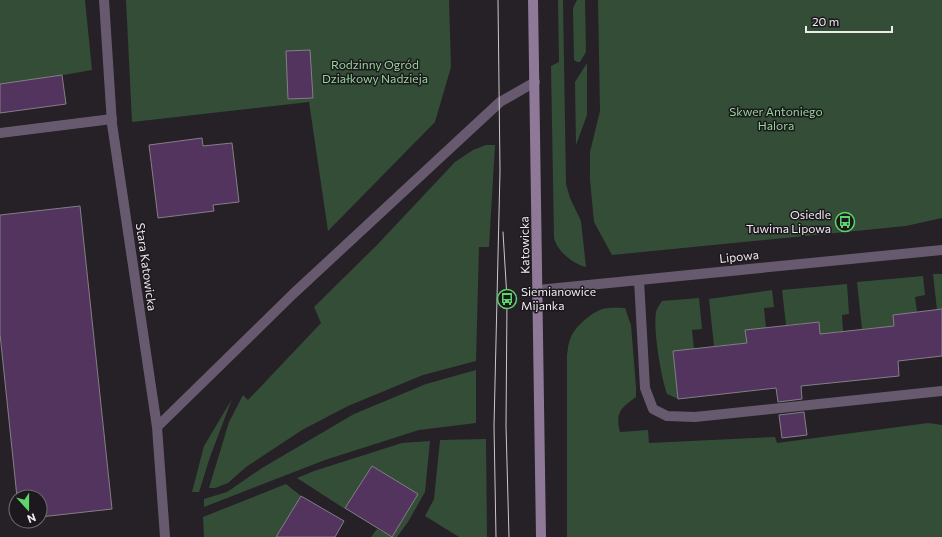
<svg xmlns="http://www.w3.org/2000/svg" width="942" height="537" viewBox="0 0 942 537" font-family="Commissioner,sans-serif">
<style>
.green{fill:#344d36}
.building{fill:#52345f;stroke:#847f86}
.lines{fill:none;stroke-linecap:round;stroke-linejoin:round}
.lane{stroke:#685a6e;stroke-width:10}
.street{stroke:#685a6e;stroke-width:10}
.secondary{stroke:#8f7999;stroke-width:10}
.tram{stroke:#cac7cb;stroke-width:1}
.labels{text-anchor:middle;stroke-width:3;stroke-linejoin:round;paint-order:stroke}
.park-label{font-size:12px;fill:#94d698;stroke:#1c181e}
.poi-label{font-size:12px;fill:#eeebef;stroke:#1c181e;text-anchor:end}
.street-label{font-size:12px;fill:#eeebef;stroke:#1c181e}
</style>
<rect width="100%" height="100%" fill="#252127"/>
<!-- green -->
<path class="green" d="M0,0H85L92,70L0,86Z
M126,0H449L451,67L435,122L328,231L309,102L132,122Z
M558,0H563L566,184L570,198L581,221L586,267C573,264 557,251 554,238L551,66L559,62Z
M577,0H585L586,52L580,62H577L574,60L573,8Z
M598,0H942V218L906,226L612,255L594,222L590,180V152L600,111Z
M587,63V115L576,145L575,82Z
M486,145H495L489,247H479L476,361L423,375L348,406L302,430L246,467L228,483L215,488H209L229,422L243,395L248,400L321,323L314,307L376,246L455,162L473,150Z
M933,274H942V309L937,310Z
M923,276L925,295L915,297L917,312L893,315L894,326L862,329L857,282Z
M847,284L849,314L842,315L843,331L820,334L819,322L786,325L782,290Z
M772,290L774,307L764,308L766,328L745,330L747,343L714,346L709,299Z
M699,298L702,329L692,330L694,349L673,351L678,399L667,394C661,376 653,330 656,312C657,308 660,304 662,301Z
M625,308L631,325L636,386V397C621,408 615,412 620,432L648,430L649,443L775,437L777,443L928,423L942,425V537H567V355C568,349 568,343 571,337C574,328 591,313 600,310C607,307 618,308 625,308Z
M476,370V423L419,430L325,460L204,507V499L227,492L262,468L354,414L426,384Z
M232,399L210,457L199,492H192L204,446Z
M486,439L487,537H459L425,516L434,499L440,440Z
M430,441L425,492L408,522L397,537H371L377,529L392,537L418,494L372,466L345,509L297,478L314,471L402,443Z
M286,484L301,496L276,537H204L203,517Z"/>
<!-- building -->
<path class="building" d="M310,50L313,98L288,99L286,51Z
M62,75L66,104L0,113V84Z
M202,138L203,146L232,143L239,202L213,205L214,211L158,218L149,145Z
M80,206L112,509L40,517V497H17L0,334V215Z
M942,309V356L898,361L899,376L801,386L802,399L778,402L776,388L678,399L673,351L747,343L745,330L819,322L820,334L894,326L893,315Z
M804,412L807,435L782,438L779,415Z
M372,466L418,494L392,537L345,508Z
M301,496L344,521L335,537H276Z"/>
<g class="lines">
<!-- lane -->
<path class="lane" d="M0,133L112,119"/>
<!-- street -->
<path class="street" d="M104,0L112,124L157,427L165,537
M639,280L645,388L653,409L667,416L695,417L942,391
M538,290L942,250
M157,427L293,294L500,102L535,82"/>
<!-- secondary -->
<path class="secondary" d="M533,0L541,537"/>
<!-- tram -->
<path class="tram" d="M503,232L507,299L506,426L509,537
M496,537L494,426L500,171L498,0"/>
</g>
<!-- icons -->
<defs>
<g id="bus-ring" transform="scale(1)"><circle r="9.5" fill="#1c181e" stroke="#5dd56c" stroke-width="1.5"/><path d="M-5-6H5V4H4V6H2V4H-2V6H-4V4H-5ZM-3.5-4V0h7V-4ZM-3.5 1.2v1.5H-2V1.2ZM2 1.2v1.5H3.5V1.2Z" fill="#5dd56c"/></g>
</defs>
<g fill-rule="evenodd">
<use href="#bus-ring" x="845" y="222"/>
<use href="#bus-ring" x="507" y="299"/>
</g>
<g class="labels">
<!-- park labels -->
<g class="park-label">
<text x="375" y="69">Rodzinny Ogród<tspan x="375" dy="14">Działkowy Nadzieja</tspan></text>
<text x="776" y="116">Skwer Antoniego<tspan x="776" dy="14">Halora</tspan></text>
</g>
<!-- poi labels -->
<g class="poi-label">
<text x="831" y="219">Osiedle<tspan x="831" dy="14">Tuwima Lipowa</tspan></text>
<text x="521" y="296" text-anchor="start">Siemianowice<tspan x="521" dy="14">Mijanka</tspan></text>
</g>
<!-- street labels -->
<g class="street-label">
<text transform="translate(525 245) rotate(-91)" y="4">Katowicka</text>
<text transform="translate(739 257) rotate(-6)" y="4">Lipowa</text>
<text transform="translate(146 267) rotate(82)" y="4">Stara Katowicka</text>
</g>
</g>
<!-- north arrow -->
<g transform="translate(28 509) rotate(159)"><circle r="19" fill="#1c181e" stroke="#706c72"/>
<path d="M0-3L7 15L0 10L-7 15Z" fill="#5dd56c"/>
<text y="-6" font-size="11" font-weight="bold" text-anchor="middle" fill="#eeebef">N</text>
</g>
<!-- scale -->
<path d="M806 26v6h86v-6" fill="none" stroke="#eeebef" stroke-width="2"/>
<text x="812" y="26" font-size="12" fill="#eeebef" stroke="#1c181e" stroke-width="3" paint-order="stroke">20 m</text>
</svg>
